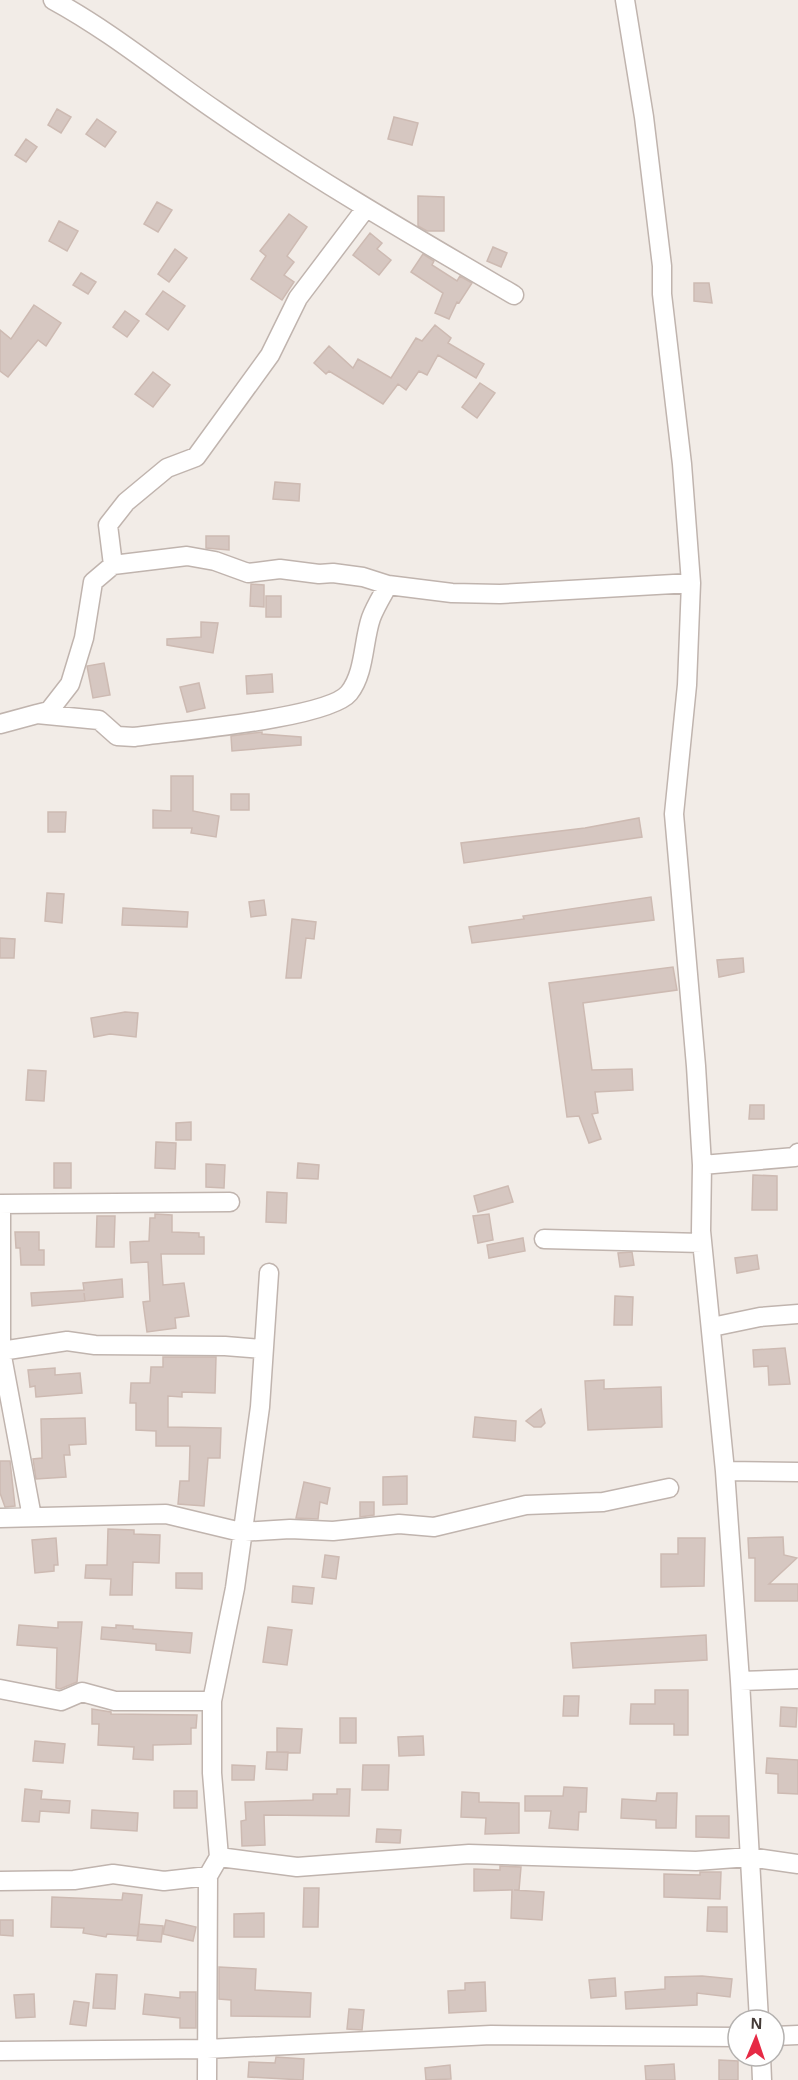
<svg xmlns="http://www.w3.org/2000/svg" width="798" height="2080" viewBox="0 0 798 2080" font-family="Arial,sans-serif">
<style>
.building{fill:#d6c7c1;stroke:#cdbab2;stroke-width:1.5}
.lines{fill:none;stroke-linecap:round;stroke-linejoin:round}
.street-casing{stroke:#c0b4ae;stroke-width:21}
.street{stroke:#fff;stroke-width:18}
</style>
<rect width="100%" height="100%" fill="#f2ece7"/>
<!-- building -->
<path class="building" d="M57,109L71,117L61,133L48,125Z
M394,117L418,123L412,145L388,139Z
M97,119L116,132L105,147L86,134Z
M26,139L37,147L26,162L15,155Z
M418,196L444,197V231H427L418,226Z
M157,202L172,210L158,232L144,224Z
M289,214L307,227L287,256L294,262L284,275L294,282L282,300L251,279L266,256L260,251Z
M59,221L78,231L67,251L49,241Z
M370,233L382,243L377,249L391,260L379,275L353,255Z
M493,247L507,253L501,267L487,261Z
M175,249L187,258L169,282L158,274Z
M423,254L434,261L432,265L457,281L460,276L472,283L459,303L457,302L449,319L435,313L443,293L411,272Z
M81,273L96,282L88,294L73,285Z
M694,283H709L712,303L694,301Z
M163,291L185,306L168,330L146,314Z
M34,305L61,323L46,346L38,340L8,377L0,371V330L11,339Z
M125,311L139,321L127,337L113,327Z
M435,325L451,338L448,343L484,364L476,378L438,355L427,375L419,371L406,390L398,384L383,404L329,371L326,374L314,363L329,346L353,368L358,359L391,378L416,338L422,341Z
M153,372L170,385L153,407L135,394Z
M480,383L495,393L477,418L462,407Z
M275,482L300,484L299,501L273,499Z
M206,536H229V550L206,548Z
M251,584L264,585V607L250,606Z
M266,596H281V617H266Z
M201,622L218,623L213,653L167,645V639L201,637Z
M104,663L110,695L93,698L87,666Z
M272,674L273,692L247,694L246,676Z
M199,683L205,708L187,712L180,687Z
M262,732V734L301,737V745L232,751L231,736Z
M171,776H193V811L219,816L216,837L191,833L192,828H153V810L171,811Z
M231,794H249V810H231Z
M48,812H66L65,832H48Z
M639,818L642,837L464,863L461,843L585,828Z
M47,893L64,894L62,923L45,921Z
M651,897L654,920L472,943L469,927L524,919L523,916Z
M264,900L266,915L251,917L249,902Z
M123,908L188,912L187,927L122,925Z
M292,919L316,922L314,939L306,938L301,978H286Z
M0,938L15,939L14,958H0Z
M743,958L744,972L719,977L717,960Z
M673,967L677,990L583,1003L592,1070L632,1069L633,1090L595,1092L598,1113L592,1114L601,1139L589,1143L579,1116L567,1117L549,983Z
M125,1012L138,1013L136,1037L110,1034L94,1037L91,1018Z
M28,1070L46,1071L44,1101L26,1100Z
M750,1105H764V1119H749Z
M191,1122V1140H176V1123Z
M156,1142L176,1143L175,1169L155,1168Z
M54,1163H71V1188H54Z
M298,1163L319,1165L318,1179L297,1178Z
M206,1164L225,1165L224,1188L206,1187Z
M753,1175L777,1176V1210H752Z
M508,1186L513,1202L478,1212L474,1196Z
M267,1192L287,1193L286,1223L266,1222Z
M155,1214L172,1215V1232L199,1233V1237H204V1254H161L163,1285L184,1283L189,1316L175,1318L176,1328L147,1332L143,1302L150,1301L148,1262L131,1263L130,1242L149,1241L150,1218H155Z
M489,1214L493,1240L478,1243L473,1216Z
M97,1216H115L114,1247H96Z
M15,1232H39V1250H44V1265H21L20,1248H16Z
M523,1238L525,1251L489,1258L487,1245Z
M632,1252L634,1265L620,1267L618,1253Z
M757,1255L759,1269L737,1273L735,1258Z
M122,1279L123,1297L85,1301L84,1293L85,1301L32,1306L31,1293L84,1290L83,1283Z
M615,1296L633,1297L632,1325H614Z
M785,1348L790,1384L769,1385L768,1366L754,1367L753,1350Z
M163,1357H216L215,1393L182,1392V1397L168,1396V1427L221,1428L220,1458H208L204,1506L178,1504L180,1481H189L190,1446H156V1431L136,1430V1403H130L131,1383H150L151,1367H163Z
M55,1368V1375L80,1373L82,1393L36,1397L35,1386L30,1387L28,1370Z
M604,1380V1389L661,1387L662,1427L588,1430L585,1381Z
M541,1409L545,1423L541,1427H534L526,1421Z
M475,1417L516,1421L515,1441L473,1437Z
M85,1418L86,1444L69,1445L70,1455H64L66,1477L36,1479L33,1459L42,1458L41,1419Z
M0,1461H10L15,1506L5,1507L0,1493Z
M407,1476V1504L383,1505V1477Z
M304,1482L330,1488L327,1504L320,1502L318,1519L296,1518Z
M360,1502H374V1515L360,1517Z
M108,1529L134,1530V1534L160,1535L159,1563L133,1562L132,1595H110L111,1579L85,1578L86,1565H107Z
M783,1537L784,1555L797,1558L769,1584H798V1601H755V1558H749L748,1538Z
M56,1538L58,1565H54V1571L35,1573L32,1540Z
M678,1538H705L704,1586L661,1587V1554H678Z
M325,1555L339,1557L336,1579L322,1577Z
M176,1573H202V1589L176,1588Z
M293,1586L314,1588L312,1604L292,1602Z
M58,1622H82L77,1682L60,1689L56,1688L57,1648L17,1645L19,1625L58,1628Z
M116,1625L133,1626V1629L192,1633L190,1653L156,1650V1644L101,1639L102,1627L116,1628Z
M268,1627L292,1630L287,1665L263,1662Z
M706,1635L707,1660L573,1668L571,1643Z
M655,1690H688V1735H674V1724H630L631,1704H655Z
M564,1696H579L578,1716H563Z
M781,1707L797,1708L796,1727L780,1726Z
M92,1709L111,1712V1714L197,1715L196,1728H191V1744L153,1745V1760L133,1759L134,1747L98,1745L99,1724H92Z
M340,1718H356V1743H340Z
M277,1728L302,1729L300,1753L277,1752Z
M423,1736L424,1755L399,1756L398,1737Z
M35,1741L65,1744L63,1763L33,1761Z
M267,1752H288L287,1770L266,1769Z
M767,1758L798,1760V1794L778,1793V1774L766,1773Z
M232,1765L255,1766L254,1780H232Z
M363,1765H389L388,1790H362Z
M564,1787L587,1788L586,1812H579L578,1830L549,1828L551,1811H525V1796H563Z
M25,1789L42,1791L41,1799L70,1801L69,1813L40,1811L39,1822L22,1821Z
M337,1789H350L349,1816L264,1815L265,1845L242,1846L241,1821L246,1820L245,1802L313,1800V1794H337Z
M174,1791H197V1808H174Z
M462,1792L479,1793V1802L519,1803V1833L485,1834L486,1818L461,1817Z
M657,1793H677L676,1828H656V1820L621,1818L622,1799L656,1801Z
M92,1810L138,1813L137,1831L91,1828Z
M696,1816H729V1838L696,1837Z
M377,1829L401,1830L400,1843L376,1842Z
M500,1866L521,1867L519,1890H514L544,1892L542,1920L511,1918L512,1890L474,1891V1869L500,1870Z
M700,1872H721L720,1899L664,1897V1874L700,1875Z
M304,1888H319L318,1927H303Z
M123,1893L142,1895L138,1936L107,1934L106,1937L83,1933L84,1928L51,1927L52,1897L122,1900Z
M708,1907H727V1932L707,1931Z
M264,1913V1937H234V1914Z
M0,1920H13V1936L0,1935Z
M166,1920L196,1927L193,1941L163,1934Z
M139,1924L163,1926L161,1942L137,1940Z
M219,1967L256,1969L255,1990L311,1993L310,2017L231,2016V2000L219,1999Z
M96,1974L117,1975L115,2009L93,2008Z
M702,1976L732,1979L730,1997L697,1993V2005L626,2009L625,1992L665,1989V1977Z
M615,1978L616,1996L591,1998L589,1980Z
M485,1982L486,2011L449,2013L448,1991L465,1990V1983Z
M180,1992H196V2028H180V2018L143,2014L145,1994L180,1998Z
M34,1994L35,2017L16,2018L14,1995Z
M74,2001L89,2003L86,2026L70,2024Z
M349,2009L364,2010L362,2030L347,2029Z
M276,2057L304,2059L303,2080L248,2077L249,2062L275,2063Z
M719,2060L738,2061V2080H719Z
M674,2064L675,2080H646L645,2066Z
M450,2065L451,2079L426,2080L425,2068Z"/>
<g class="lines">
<!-- street casing -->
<g class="street-casing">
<path id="street" d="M53,0C110,31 161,73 215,110C311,177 413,236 514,295
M625,0L644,117L662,266V294L682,464L691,583L687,685L674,814L696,1066L702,1165L701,1231L725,1471L740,1681L759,2020
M113,565L187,556L215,561L248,573L280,569L319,574L333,573L363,577L388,585L452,593L500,594L691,583
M37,714L49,711L70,684L84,638L93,582L113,565L108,525L126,502L167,468L196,457L270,355L298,298L366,208
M0,724L37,714L99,720L117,736L134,737C173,731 328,719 349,693C365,673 363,641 371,618C375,607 382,596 388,585
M702,1165L795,1157L798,1153
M0,1204L230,1202
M1,1204V1351L32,1517
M544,1239L702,1243
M712,1327L760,1317L798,1314
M1,1351L67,1341L95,1345L225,1346L263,1349
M725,1471L798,1472
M0,1518L166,1514L241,1532L290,1529L333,1531L399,1524L434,1527L526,1505L603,1502L669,1488
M740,1681L798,1679
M0,1689L61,1701L82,1692L115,1701H212
M219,1857L297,1867L469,1854L696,1861L749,1857L798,1864
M0,1881L74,1880L113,1874L164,1881L208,1876
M774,2036L798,2035
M0,2051L207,2049L491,2035L738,2037
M761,2056L762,2080
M207,2080L208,1876L219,1857L212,1773V1701L235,1588L260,1407L269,1273"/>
</g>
<!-- street -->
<use href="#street" class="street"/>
</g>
<!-- north arrow -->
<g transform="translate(756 2038) rotate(2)"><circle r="28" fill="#ffffff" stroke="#b4b1af" stroke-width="1.5"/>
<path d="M0-4.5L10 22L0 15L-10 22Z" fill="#e62a45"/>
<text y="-9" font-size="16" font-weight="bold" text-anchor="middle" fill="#443b37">N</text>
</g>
</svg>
